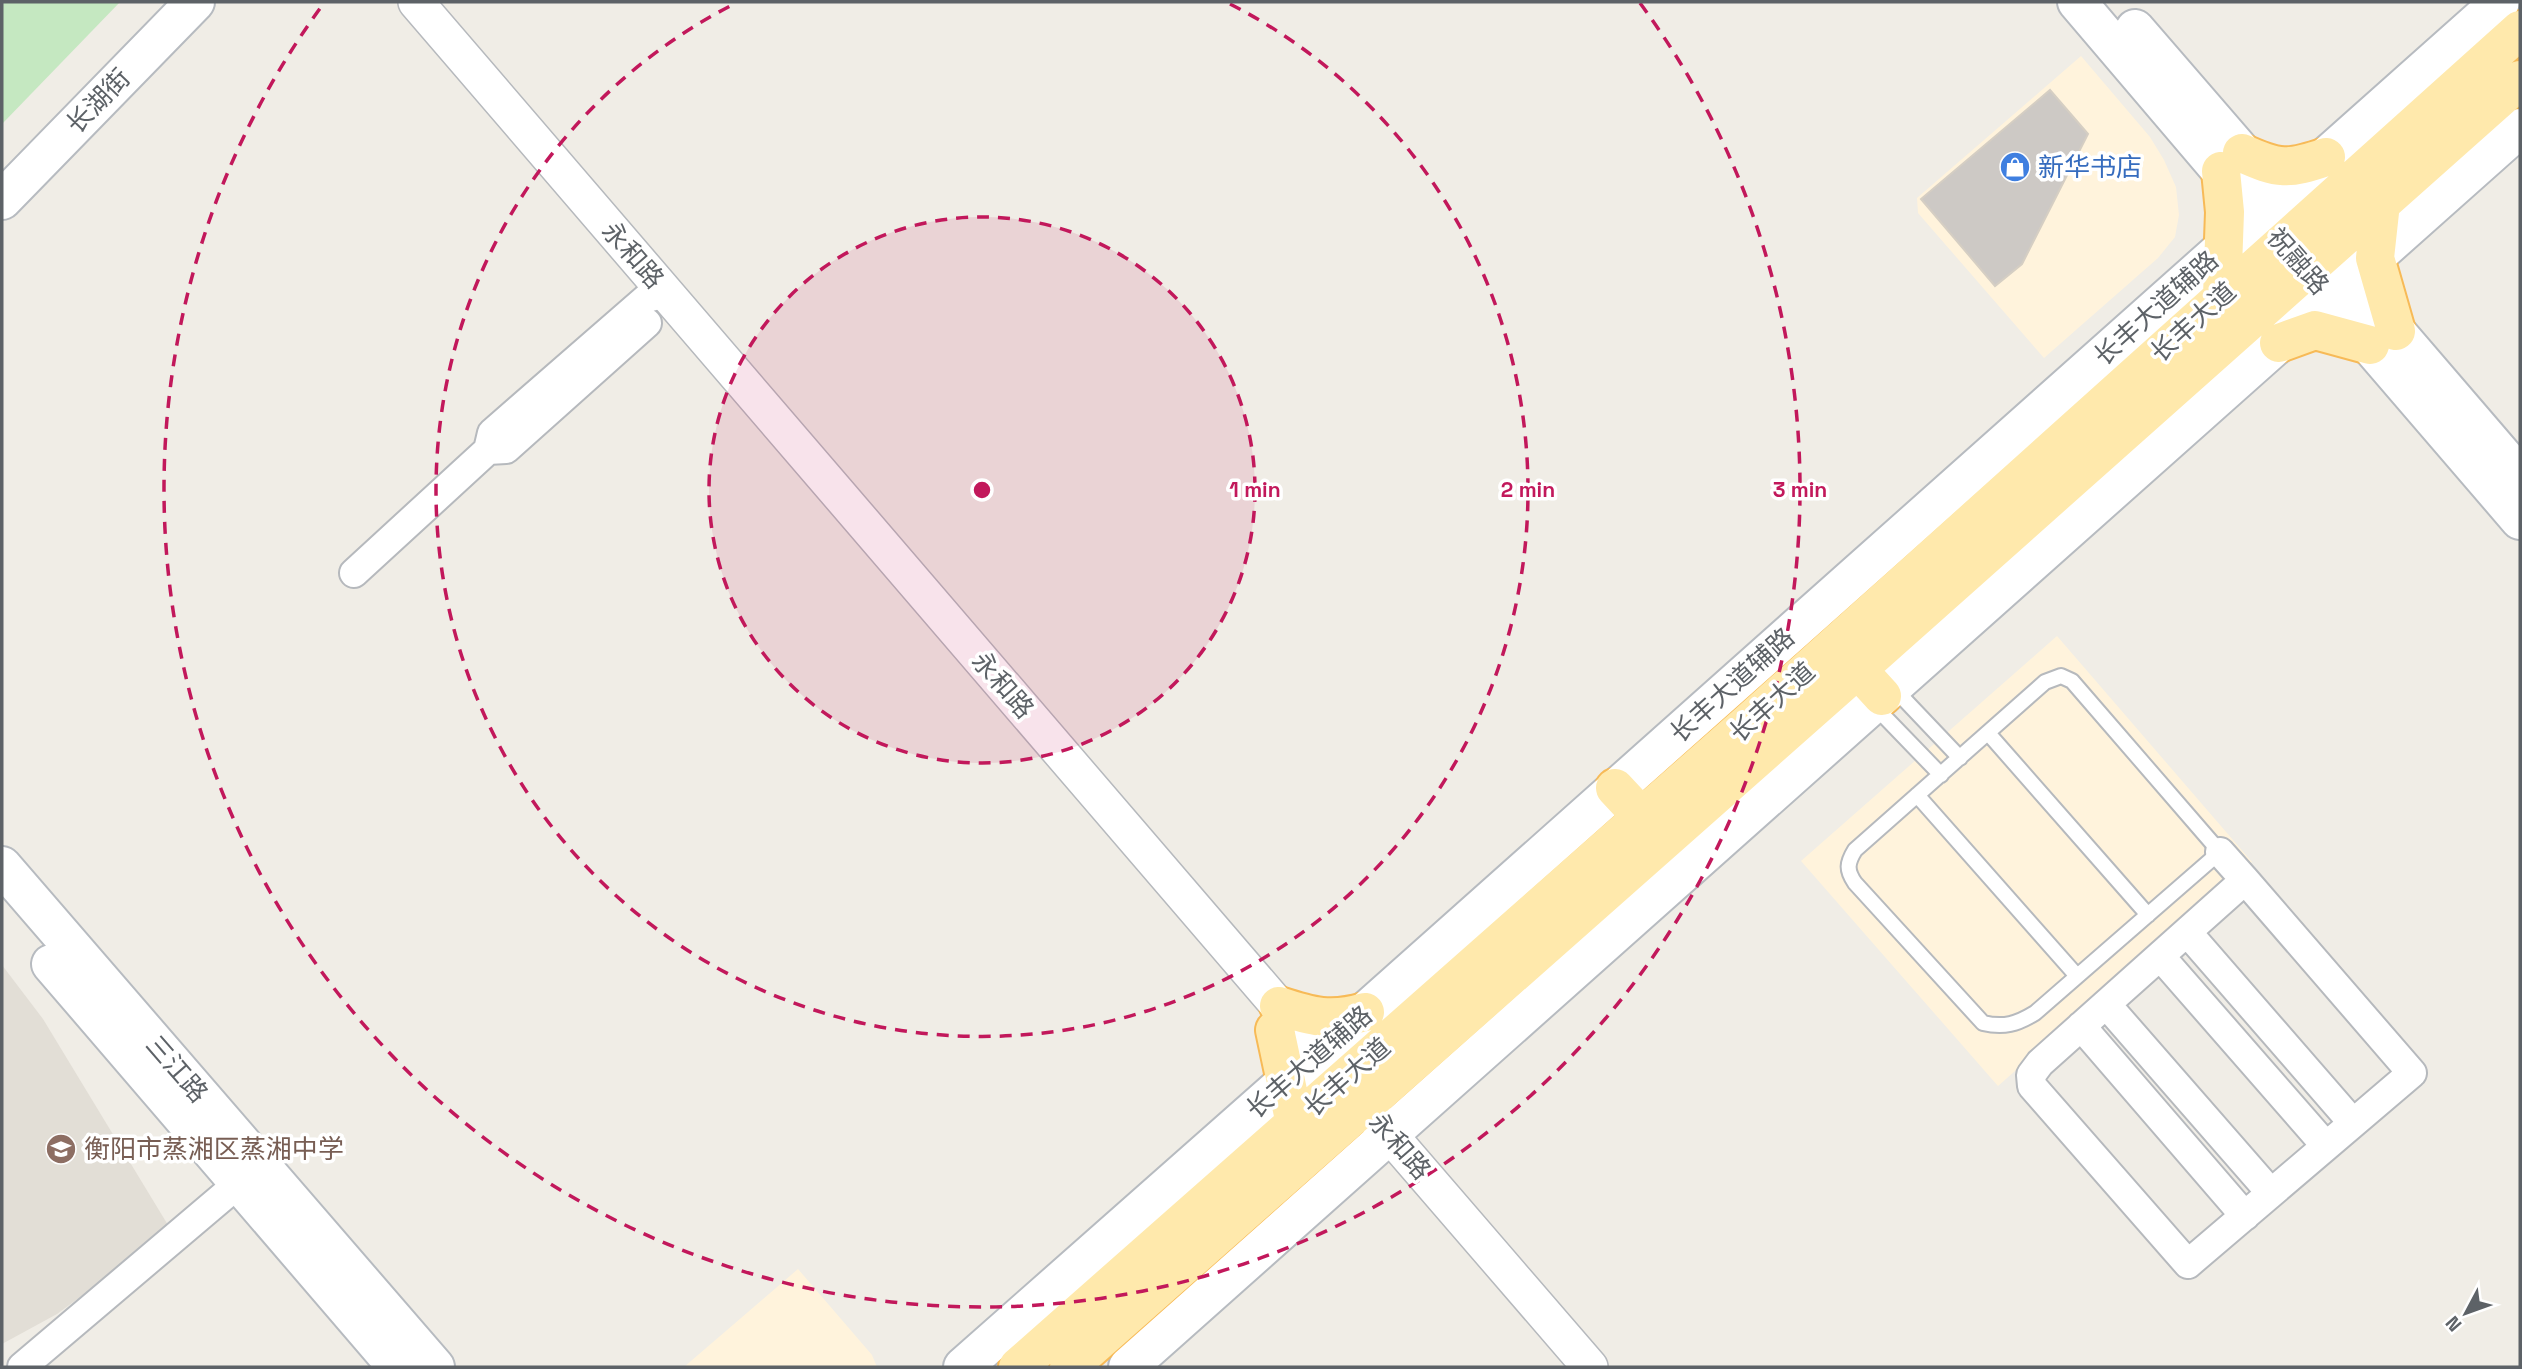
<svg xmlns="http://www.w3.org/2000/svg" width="2522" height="1369" viewBox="0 0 2522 1369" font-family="'Space Grotesk','Noto Sans SC',sans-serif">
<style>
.commercial{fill:#fff3dc}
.education{fill:#e2ded6}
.green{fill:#c5e8c1}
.building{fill:#cdc9c5;stroke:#d5cec3;stroke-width:2}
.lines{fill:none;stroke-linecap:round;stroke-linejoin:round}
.service-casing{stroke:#b6b9bd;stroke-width:18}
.minor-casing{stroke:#b6b9bd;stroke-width:32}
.tertiary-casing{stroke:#b6b9bd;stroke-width:38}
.secondary-casing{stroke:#b7bbc0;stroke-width:42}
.primary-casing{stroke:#f7ba57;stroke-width:42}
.service{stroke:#fff;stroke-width:14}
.minor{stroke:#fff;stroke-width:28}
.tertiary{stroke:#fff;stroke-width:35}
.secondary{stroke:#fff;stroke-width:38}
.primary{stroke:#ffe9ac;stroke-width:38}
.ring{fill:none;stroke:#c2185b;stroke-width:3.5;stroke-dasharray:12 9}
.labels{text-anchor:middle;stroke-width:7;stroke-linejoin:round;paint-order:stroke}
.street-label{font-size:26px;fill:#5d6267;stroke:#fff}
.shop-label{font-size:26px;fill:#366cbe;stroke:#fff;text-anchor:start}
.education-label{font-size:26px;fill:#785e54;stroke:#fff;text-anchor:start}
.centre{fill:#c2185b;stroke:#fff;stroke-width:3.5}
.ring-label{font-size:21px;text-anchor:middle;font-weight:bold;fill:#c2185b;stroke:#fff;stroke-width:7;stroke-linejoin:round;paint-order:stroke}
</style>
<rect width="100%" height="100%" fill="#f0ede6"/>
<!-- commercial -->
<path class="commercial" d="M2081,56L2150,137L2164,160L2176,187L2179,215L2175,237L2158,258L2044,358L1918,213L1917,198Z
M2057,636L2252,862L1998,1086L1801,861Z
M798,1269L872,1355L877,1367H684Z"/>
<!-- education -->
<path class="education" d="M2,965L43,1019L171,1230L57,1314L2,1344Z"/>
<!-- green -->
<path class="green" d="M2,2H120L2,124Z"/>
<!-- building -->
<path class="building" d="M2050,90L2088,134L2022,264L1995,286L1921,199Z"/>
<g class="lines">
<!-- service casing -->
<g class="service-casing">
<path id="service" d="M2061,676L2072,681L2220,852L2035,1013C2017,1024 2004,1028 1983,1023L1855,883C1846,870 1847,863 1855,850L2045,682Z
M1988,733L2148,915
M1941,775L1883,715L1882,696L1903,698L1960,758
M1917,795L2077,976"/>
</g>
<!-- minor casing -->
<g class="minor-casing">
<path id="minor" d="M488,450L506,449L647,323
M354,573L488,450L492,433L647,298L666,293
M2220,852L2245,880L2412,1073L2188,1264L2032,1086L2031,1075L2040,1063L2245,880
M2187,932L2353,1123
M2160,956L2326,1146
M2106,1004L2271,1193
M2081,1026L2245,1216
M22,1367L239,1183"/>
</g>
<!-- tertiary casing -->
<g class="tertiary-casing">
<path id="tertiary" d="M416,2L1336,1073
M1370,1112L1590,1367"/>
</g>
<!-- secondary casing -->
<g class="secondary-casing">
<path id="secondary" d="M2077,2L2243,197
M2135,29L2263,177
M2,200L195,2
M2312,278L2520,520
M2373,305L2520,476
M2,866L435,1367
M51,964L397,1367
M963,1367L1365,1012L2500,2
M1128,1367L2520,128"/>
</g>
<!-- primary casing -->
<g class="primary-casing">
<path id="primary" d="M2242,153C2279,170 2288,170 2326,157
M2221,171L2225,212L2222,296
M2381,203L2375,258L2396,331
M2279,343L2315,330L2370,345
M1841,651L1882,696
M1615,788L1642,817
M1279,1006C1312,1017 1331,1022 1365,1012
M1275,1030L1295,1124
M1018,1367L1747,724L2520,30
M1069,1367L1866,662L2520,80"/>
</g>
<!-- service -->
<use href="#service" class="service"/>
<!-- minor -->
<use href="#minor" class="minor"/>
<!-- tertiary -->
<use href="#tertiary" class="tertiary"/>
<!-- secondary -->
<use href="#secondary" class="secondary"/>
<!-- primary -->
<use href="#primary" class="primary"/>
</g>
<!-- distance rings -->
<circle cx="982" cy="490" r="273" fill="#c2185b" fill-opacity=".12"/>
<g class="ring">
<circle cx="982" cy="490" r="273"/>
<path d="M1230 4A546 546 0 1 1 734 4"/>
<path d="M1640 3A818 818 0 1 1 324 3"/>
</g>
<!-- icons -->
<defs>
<g id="shop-disc" transform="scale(1.575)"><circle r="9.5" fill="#3f7fe0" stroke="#fff"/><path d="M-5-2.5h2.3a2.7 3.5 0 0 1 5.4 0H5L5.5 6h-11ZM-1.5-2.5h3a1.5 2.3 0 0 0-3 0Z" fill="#fff"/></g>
<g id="school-disc" transform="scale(1.575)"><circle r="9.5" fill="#8d6e63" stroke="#fff"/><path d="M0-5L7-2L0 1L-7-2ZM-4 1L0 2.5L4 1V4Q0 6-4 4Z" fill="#fff"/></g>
</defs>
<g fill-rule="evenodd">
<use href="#shop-disc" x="2015" y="167"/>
<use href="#school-disc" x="61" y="1149"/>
</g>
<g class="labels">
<!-- street labels -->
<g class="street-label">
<text transform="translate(98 101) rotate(-46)" y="9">长湖街</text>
<text transform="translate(633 255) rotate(49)" y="9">永和路</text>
<text transform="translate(2298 261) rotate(49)" y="9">祝融路</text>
<text transform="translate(2156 308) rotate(-42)" y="9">长丰大道辅路</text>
<text transform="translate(2193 322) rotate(-42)" y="9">长丰大道</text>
<text transform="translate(1003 685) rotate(49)" y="9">永和路</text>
<text transform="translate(1732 685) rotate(-42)" y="9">长丰大道辅路</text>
<text transform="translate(1772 702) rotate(-42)" y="9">长丰大道</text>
<text transform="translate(1309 1062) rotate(-41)" y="9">长丰大道辅路</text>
<text transform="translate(177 1069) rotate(49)" y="9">三江路</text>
<text transform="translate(1347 1077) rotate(-41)" y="9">长丰大道</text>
<text transform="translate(1400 1146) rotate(49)" y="9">永和路</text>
</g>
<!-- shop labels -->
<g class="shop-label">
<text x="2038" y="176">新华书店</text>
</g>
<!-- education labels -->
<g class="education-label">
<text x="84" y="1158">衡阳市蒸湘区蒸湘中学</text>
</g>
</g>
<circle cx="982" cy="490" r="10" class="centre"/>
<g class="ring-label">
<text x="1255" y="497">1 min</text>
<text x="1528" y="497">2 min</text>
<text x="1800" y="497">3 min</text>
</g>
<!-- border -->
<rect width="2522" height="1369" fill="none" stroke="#5d6267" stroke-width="7"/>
<!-- north arrow -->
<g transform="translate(2466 1313) rotate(229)" stroke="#ffffff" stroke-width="5" paint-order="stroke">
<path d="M0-5L12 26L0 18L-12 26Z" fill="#5d6267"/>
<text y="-10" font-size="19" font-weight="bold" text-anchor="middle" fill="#5d6267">N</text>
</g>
</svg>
